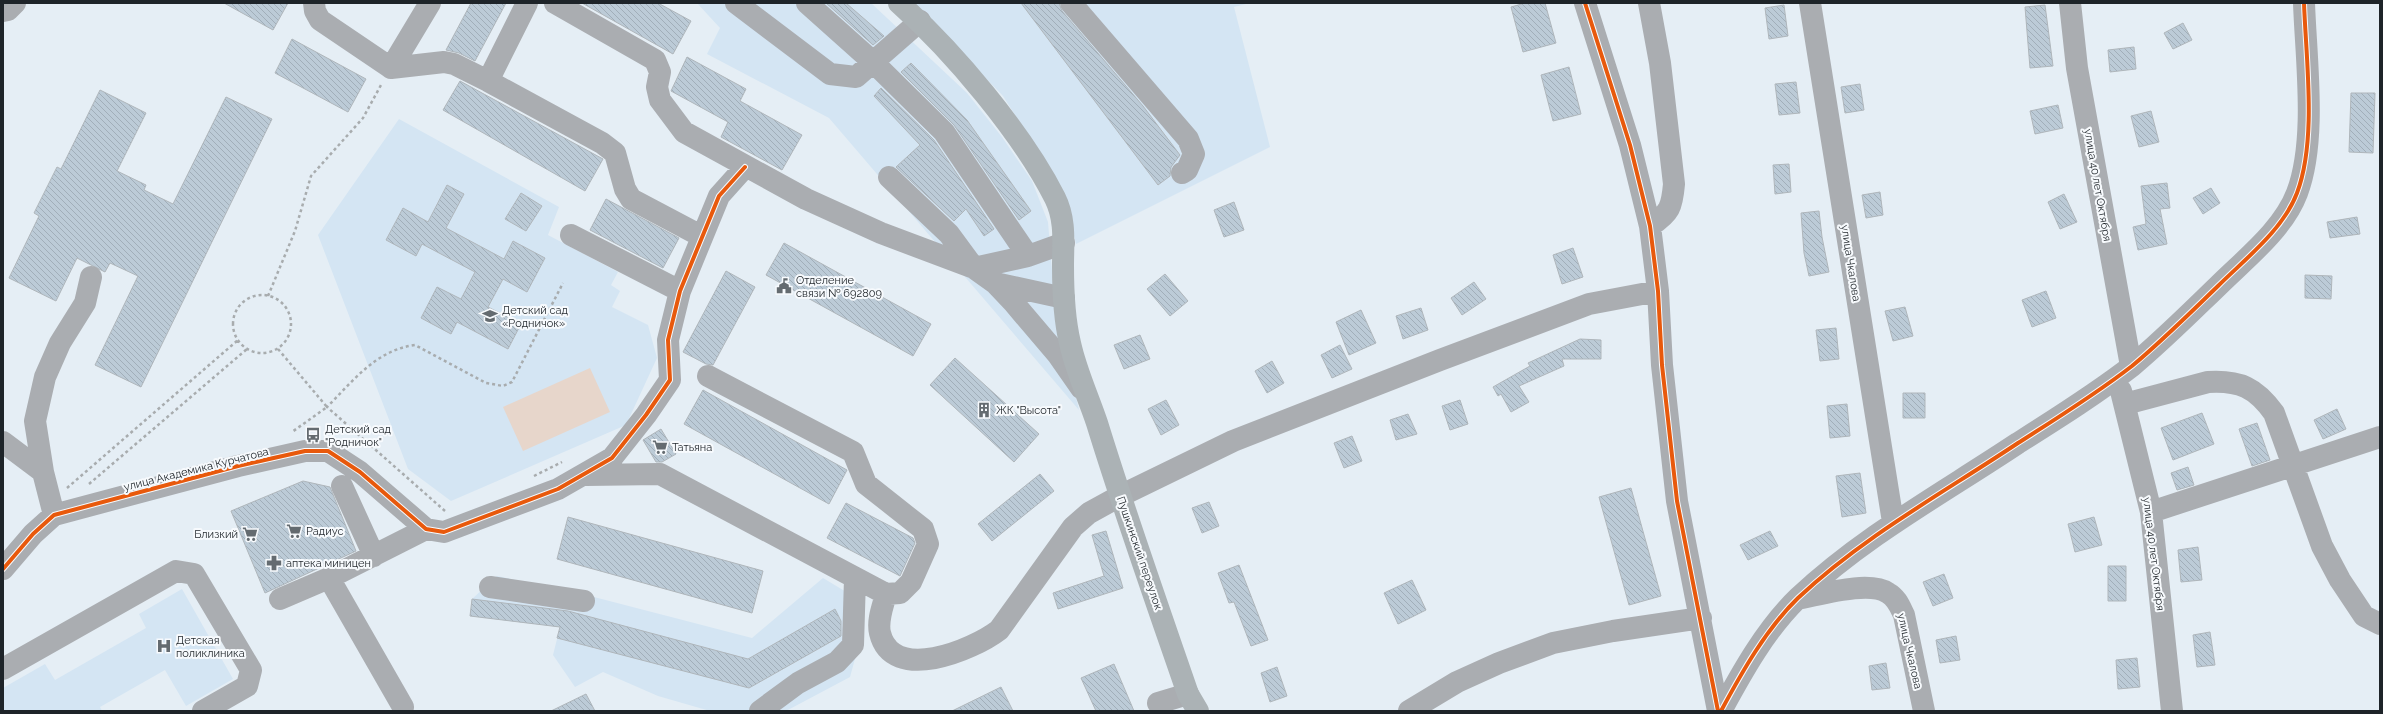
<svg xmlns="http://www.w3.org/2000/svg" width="2383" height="714" viewBox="0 0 2383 714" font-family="Raleway,sans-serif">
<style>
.built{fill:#d4e5f3}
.green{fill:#e7d6cb}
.building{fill:url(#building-back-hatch);stroke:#afb6bb}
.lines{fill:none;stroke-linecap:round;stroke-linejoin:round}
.path{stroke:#a8acae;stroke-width:2.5;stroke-dasharray:3 3;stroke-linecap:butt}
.minor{stroke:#aaadb1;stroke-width:22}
.major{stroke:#abb2b5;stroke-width:22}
.cycleway-casing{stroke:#f7fafd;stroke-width:6}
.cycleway{stroke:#e8590c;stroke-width:4}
.labels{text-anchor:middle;stroke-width:4;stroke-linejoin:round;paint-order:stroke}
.street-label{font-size:11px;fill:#1e2429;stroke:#f7fafd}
.poi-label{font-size:11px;fill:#1e2429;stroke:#f7fafd;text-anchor:start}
</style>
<defs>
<pattern id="building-back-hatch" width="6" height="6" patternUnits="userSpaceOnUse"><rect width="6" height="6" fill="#bccbd7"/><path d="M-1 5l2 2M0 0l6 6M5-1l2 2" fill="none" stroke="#a1aeb9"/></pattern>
</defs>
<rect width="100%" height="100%" fill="#e5eef5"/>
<!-- built -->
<path class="built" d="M697,3H871L967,93L1002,137L1032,181L1048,222L1055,307L1079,410L829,118L707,54L720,28Z
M910,3H1250L1234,7L1270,147L1076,244L1063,191L1003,96L933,24Z
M399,119L559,207L548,235L618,272L611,285L620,291L612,307L648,325L657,358L626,425L451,501L408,469L318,235Z
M497,576L594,597L752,638L823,578L848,593L859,644L850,677L786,711H710L658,696L603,672L575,687L553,655L560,627L470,616L472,599Z
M182,589L233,679L186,706L165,670L100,707L102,711H4L3,688L45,664L55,680L146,628L139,614Z"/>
<!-- green -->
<path class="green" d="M590,368L610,412L523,451L503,407Z"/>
<!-- building -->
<path class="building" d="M224,3H288L273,30Z
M471,3H506L475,61L459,53L446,50Z
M582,3H658L691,21L673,54Z
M826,3H846L884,36L873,45Z
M1021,3H1059L1062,11L1143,106L1180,155L1171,167L1170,176L1158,185Z
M1525,3H1545L1556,43L1523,52L1511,7Z
M1784,5L1788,36L1769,39L1765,8Z
M2045,5L2053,66L2030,68L2025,7Z
M2183,23L2192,40L2173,49L2164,33Z
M292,39L366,79L348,112L275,73Z
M2134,47L2136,69L2110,72L2108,50Z
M687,57L746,89L740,101L802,135L782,170L721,137L728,122L671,91Z
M911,63L967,120L1031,211L1019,220L954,125L901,72Z
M1569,67L1581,114L1553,121L1541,75Z
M460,81L603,159L585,191L443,110Z
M1796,82L1800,113L1779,115L1775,84Z
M1860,84L1864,110L1845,113L1841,87Z
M881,88L934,140L994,229L984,236L966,209L954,221L896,167L920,145L874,96Z
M100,90L146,113L117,171L146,185L144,190L173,204L226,97L272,119L141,387L95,365L138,276L110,263L105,272L77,258L56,301L9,278L39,216L34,213L57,167L61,169Z
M2351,93H2375L2373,153L2349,152Z
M2058,105L2063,128L2035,134L2030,111Z
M2151,111L2159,142L2139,147L2131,116Z
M1789,164L1791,192L1775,194L1773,165Z
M2167,183L2170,208L2160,209L2167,244L2138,250L2133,227L2146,224L2141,186Z
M447,185L464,194L446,228L504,259L513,241L545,258L527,292L503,279L488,307L521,324L508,349L457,322L451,334L421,318L437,287L461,299L475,272L422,244L416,256L386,240L403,208L428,222Z
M2211,188L2220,203L2203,214L2193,198Z
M1880,192L1883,215L1866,218L1862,195Z
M521,193L542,206L526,231L505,219Z
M2064,194L2077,222L2060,229L2048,202Z
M606,199L679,238L663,268L590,230Z
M1234,202L1244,230L1224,237L1214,210Z
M1819,211L1822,237L1829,272L1809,276L1804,253L1801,213Z
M2357,217L2360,234L2330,238L2327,222Z
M784,243L931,324L913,356L766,275Z
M1573,248L1583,277L1562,284L1553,255Z
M726,271L755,287L713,365L706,364L683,352Z
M1165,274L1188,301L1170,316L1147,289Z
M2305,275L2332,276L2331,299L2305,298Z
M1474,282L1486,299L1462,315L1451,298Z
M2046,291L2056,318L2032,327L2022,300Z
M1905,307L1913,336L1893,341L1885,311Z
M1421,308L1428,330L1403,339L1396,316Z
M1361,310L1376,343L1349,355L1336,322Z
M1836,328L1839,359L1820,361L1816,330Z
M1140,335L1150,359L1124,369L1114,345Z
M1580,339L1601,340V359H1562L1564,366L1519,386L1529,402L1511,412L1501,394L1498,396L1493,387L1530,366L1528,363Z
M1340,345L1352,369L1332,378L1321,355Z
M955,358L1039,434L1014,462L930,385Z
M1272,361L1284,383L1267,393L1255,371Z
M703,390L847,470L829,504L684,424Z
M1903,393H1925V418H1903Z
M1166,400L1179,425L1161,435L1148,409Z
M1460,400L1468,424L1450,430L1442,406Z
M1847,404L1850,436L1830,438L1827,406Z
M2337,409L2346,429L2323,439L2314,420Z
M2202,413L2214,444L2173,460L2161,428Z
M1408,414L1417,434L1396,440L1390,420Z
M2257,423L2270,460L2252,466L2239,429Z
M661,429L676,454L662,462H656L643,440Z
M1352,436L1362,461L1344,468L1334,443Z
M2188,467L2194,485L2177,490L2171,473Z
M1860,473L1866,513L1842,517L1836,476Z
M1040,474L1054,491L992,541L978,524Z
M303,481L330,487L356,551L265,593L231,511Z
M1631,488L1661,596L1629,605L1599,497Z
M1209,502L1219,526L1202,533L1192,508Z
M846,503L913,538L915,543L900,576L827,538Z
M568,517L763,571L752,613L557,559Z
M2094,517L2102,545L2075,552L2068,524Z
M1106,531L1123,588L1058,609L1053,593L1104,576L1092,535Z
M1770,531L1778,546L1748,560L1740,545Z
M2198,547L2202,580L2181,582L2178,550Z
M1239,565L1268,640L1251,646L1234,602L1229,603L1218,573Z
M2108,566H2126V601H2108Z
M1944,574L1953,598L1933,606L1923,582Z
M1412,580L1426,610L1398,624L1384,593Z
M472,599L568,611L748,659L835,609L841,621V636L749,688L557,638L560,627L470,616Z
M2210,632L2215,665L2197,667L2193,635Z
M1956,636L1960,660L1940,663L1936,640Z
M2137,658L2140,687L2118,689L2116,660Z
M1886,663L1890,688L1872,690L1869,666Z
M1114,664L1134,711H1096L1081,678Z
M1277,667L1287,696L1270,702L1261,673Z
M1001,687L1013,711H952Z
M586,694L595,711H551Z"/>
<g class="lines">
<!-- path -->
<path class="path" d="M233 324a29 29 0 1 1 58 0a29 29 0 1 1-58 0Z
M268,296L295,231L311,176L363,118L381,85
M278,349L327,407L292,432
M534,476L562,462
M89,484L247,349
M67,488L238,340
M445,511L327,407C353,381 376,350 415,345L486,383L503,386L512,382L563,283"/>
<!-- minor -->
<path class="minor" d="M314,3L315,11L320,20L391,68L444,62L454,64L488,81
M527,3L488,81L602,143L615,153L625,189L631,199L701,236
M555,3L655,60L660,72L657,87L660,100L684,132L806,199L881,233L974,268L995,283L1013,302L1058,355L1081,388
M736,3L830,74L856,77L920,21
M807,3L873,62L944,132L1028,256
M1071,3L1188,139L1194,154L1187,170L1182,173
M1585,3L1630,145L1650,226L1658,291L1662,365L1677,501L1718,711
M1649,3L1660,63L1674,184C1672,207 1670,213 1650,226
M1810,3L1893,522
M2070,3L2077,68L2131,366
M3,11L8,10L15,3
M391,68L430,3
M889,177L949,234L974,268L1028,256L1064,243
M571,235L680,291
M995,283L1064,298
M2121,391L2151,512L2172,711
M2125,404L2208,382C2240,380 2256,388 2274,413L2322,546L2340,580L2364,616L2380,624
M3,442L43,472L54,515
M43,472L35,421L45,377L60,343L85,303L91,277
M586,475L660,474L886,594L900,593L911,582L928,544L923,529L866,484L853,452L708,376
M342,486L374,556
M2151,512L2380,437
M3,569L33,534L54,515L238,466L305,451H328L360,472L426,529L444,532L558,489L612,458L646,415L670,380L668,340L680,291L719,196L745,167
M329,578L403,707
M490,587L584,601
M886,594C883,606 877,620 880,633C892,684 973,650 999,630L1073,527L1089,513L1120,496L1233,441L1440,360L1589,304L1658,291
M280,599L329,578L426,529
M1797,599C1820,595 1869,580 1888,593C1897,598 1900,607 1904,615L1924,711
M3,669L176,571L194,574L251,670L247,686L203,711
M1158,703L1188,694
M760,711L798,683L837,662L853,645L855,578
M1409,711L1457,682L1499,663L1553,643L1613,631L1701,618
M1721,711C1742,672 1766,629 1798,598C1864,536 1943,493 2018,443C2056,419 2096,394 2132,366C2162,341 2190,313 2218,286C2245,259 2283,230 2297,193C2317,140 2306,60 2304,3"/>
<!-- major -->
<path class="major" d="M899,3C954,52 1022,133 1055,198C1066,220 1063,243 1063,266C1063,292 1064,318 1070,343C1076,371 1088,396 1097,423C1125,514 1157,604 1188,694L1198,711"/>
<!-- cycleway casing -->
<g class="cycleway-casing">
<path id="cycleway" d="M1585,3L1630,145L1650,226L1658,291L1662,365L1677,501L1718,711
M3,569L33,534L54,515L238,466L305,451H328L360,472L426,529L444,532L558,489L612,458L646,415L670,380L668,340L680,291L719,196L745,167
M1721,711C1742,672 1766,629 1798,598C1864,536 1943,493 2018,443C2056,419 2096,394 2132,366C2162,341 2190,313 2218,286C2245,259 2283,230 2297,193C2317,140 2306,60 2304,3"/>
</g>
<!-- cycleway -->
<use href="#cycleway" class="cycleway"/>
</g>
<!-- icons -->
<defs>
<g id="civic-bare" transform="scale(1.2)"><path d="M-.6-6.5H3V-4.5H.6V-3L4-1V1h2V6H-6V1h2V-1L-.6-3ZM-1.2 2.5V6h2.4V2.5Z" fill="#646b70" stroke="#f7fafd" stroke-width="2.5" paint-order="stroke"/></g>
<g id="school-bare" transform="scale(1.2)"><path d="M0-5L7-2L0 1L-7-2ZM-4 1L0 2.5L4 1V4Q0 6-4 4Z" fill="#646b70" stroke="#f7fafd" stroke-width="2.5" paint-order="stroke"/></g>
<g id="building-bare" transform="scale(1.2)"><path d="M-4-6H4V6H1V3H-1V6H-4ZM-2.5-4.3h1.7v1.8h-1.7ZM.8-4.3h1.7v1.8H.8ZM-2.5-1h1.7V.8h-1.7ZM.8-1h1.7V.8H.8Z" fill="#646b70" stroke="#f7fafd" stroke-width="2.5" paint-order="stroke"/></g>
<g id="bus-bare" transform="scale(1.2)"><path d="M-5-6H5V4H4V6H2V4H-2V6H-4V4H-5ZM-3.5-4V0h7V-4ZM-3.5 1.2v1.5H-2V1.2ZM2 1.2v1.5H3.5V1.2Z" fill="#646b70" stroke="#f7fafd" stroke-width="2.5" paint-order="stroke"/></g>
<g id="supermarket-bare" transform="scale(1.2)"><path d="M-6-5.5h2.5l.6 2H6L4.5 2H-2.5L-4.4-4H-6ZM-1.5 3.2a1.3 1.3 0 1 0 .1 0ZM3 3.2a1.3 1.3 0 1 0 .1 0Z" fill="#646b70" stroke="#f7fafd" stroke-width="2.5" paint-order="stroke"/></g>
<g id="pharmacy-bare" transform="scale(1.2)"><path d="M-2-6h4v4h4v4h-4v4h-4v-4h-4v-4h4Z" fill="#646b70" stroke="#f7fafd" stroke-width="2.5" paint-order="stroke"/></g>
<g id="hospital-bare" transform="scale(1.2)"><path d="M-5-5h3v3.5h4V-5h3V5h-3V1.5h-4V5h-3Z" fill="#646b70" stroke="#f7fafd" stroke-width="2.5" paint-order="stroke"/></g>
</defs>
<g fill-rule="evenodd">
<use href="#civic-bare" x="784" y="286"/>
<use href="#school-bare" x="490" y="316"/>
<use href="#building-bare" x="984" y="410"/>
<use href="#bus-bare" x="313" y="435"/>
<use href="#supermarket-bare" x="660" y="447"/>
<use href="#supermarket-bare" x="294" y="531"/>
<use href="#supermarket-bare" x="250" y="534"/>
<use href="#pharmacy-bare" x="274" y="563"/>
<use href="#hospital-bare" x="164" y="646"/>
</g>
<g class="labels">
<!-- street labels -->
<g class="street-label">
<text transform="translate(2098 185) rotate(80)" y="4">улица 40 лет Октября</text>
<text transform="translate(1851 263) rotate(81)" y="4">улица Чкалова</text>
<text transform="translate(196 469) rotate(-14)" y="4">улица Академика Курчатова</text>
<text transform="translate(1140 553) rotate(71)" y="4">Пушкинский переулок</text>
<text transform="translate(2154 554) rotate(83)" y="4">улица 40 лет Октября</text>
<text transform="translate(1910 651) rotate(77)" y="4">улица Чкалова</text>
</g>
<!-- poi labels -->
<g class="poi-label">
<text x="796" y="284">Отделение<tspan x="796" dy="13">связи № 692809</tspan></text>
<text x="502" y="314">Детский сад<tspan x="502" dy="13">«Родничок»</tspan></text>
<text x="996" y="414">ЖК "Высота"</text>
<text x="325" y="433">Детский сад<tspan x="325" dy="13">"Родничок"</tspan></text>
<text x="672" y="451">Татьяна</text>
<text x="306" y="535">Радиус</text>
<text x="238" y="538" text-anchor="end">Близкий</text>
<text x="286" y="567">аптека миницен</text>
<text x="176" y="644">Детская<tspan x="176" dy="13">поликлиника</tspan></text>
</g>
</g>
<!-- border -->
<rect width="2383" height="714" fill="none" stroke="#1e2429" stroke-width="8"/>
</svg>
